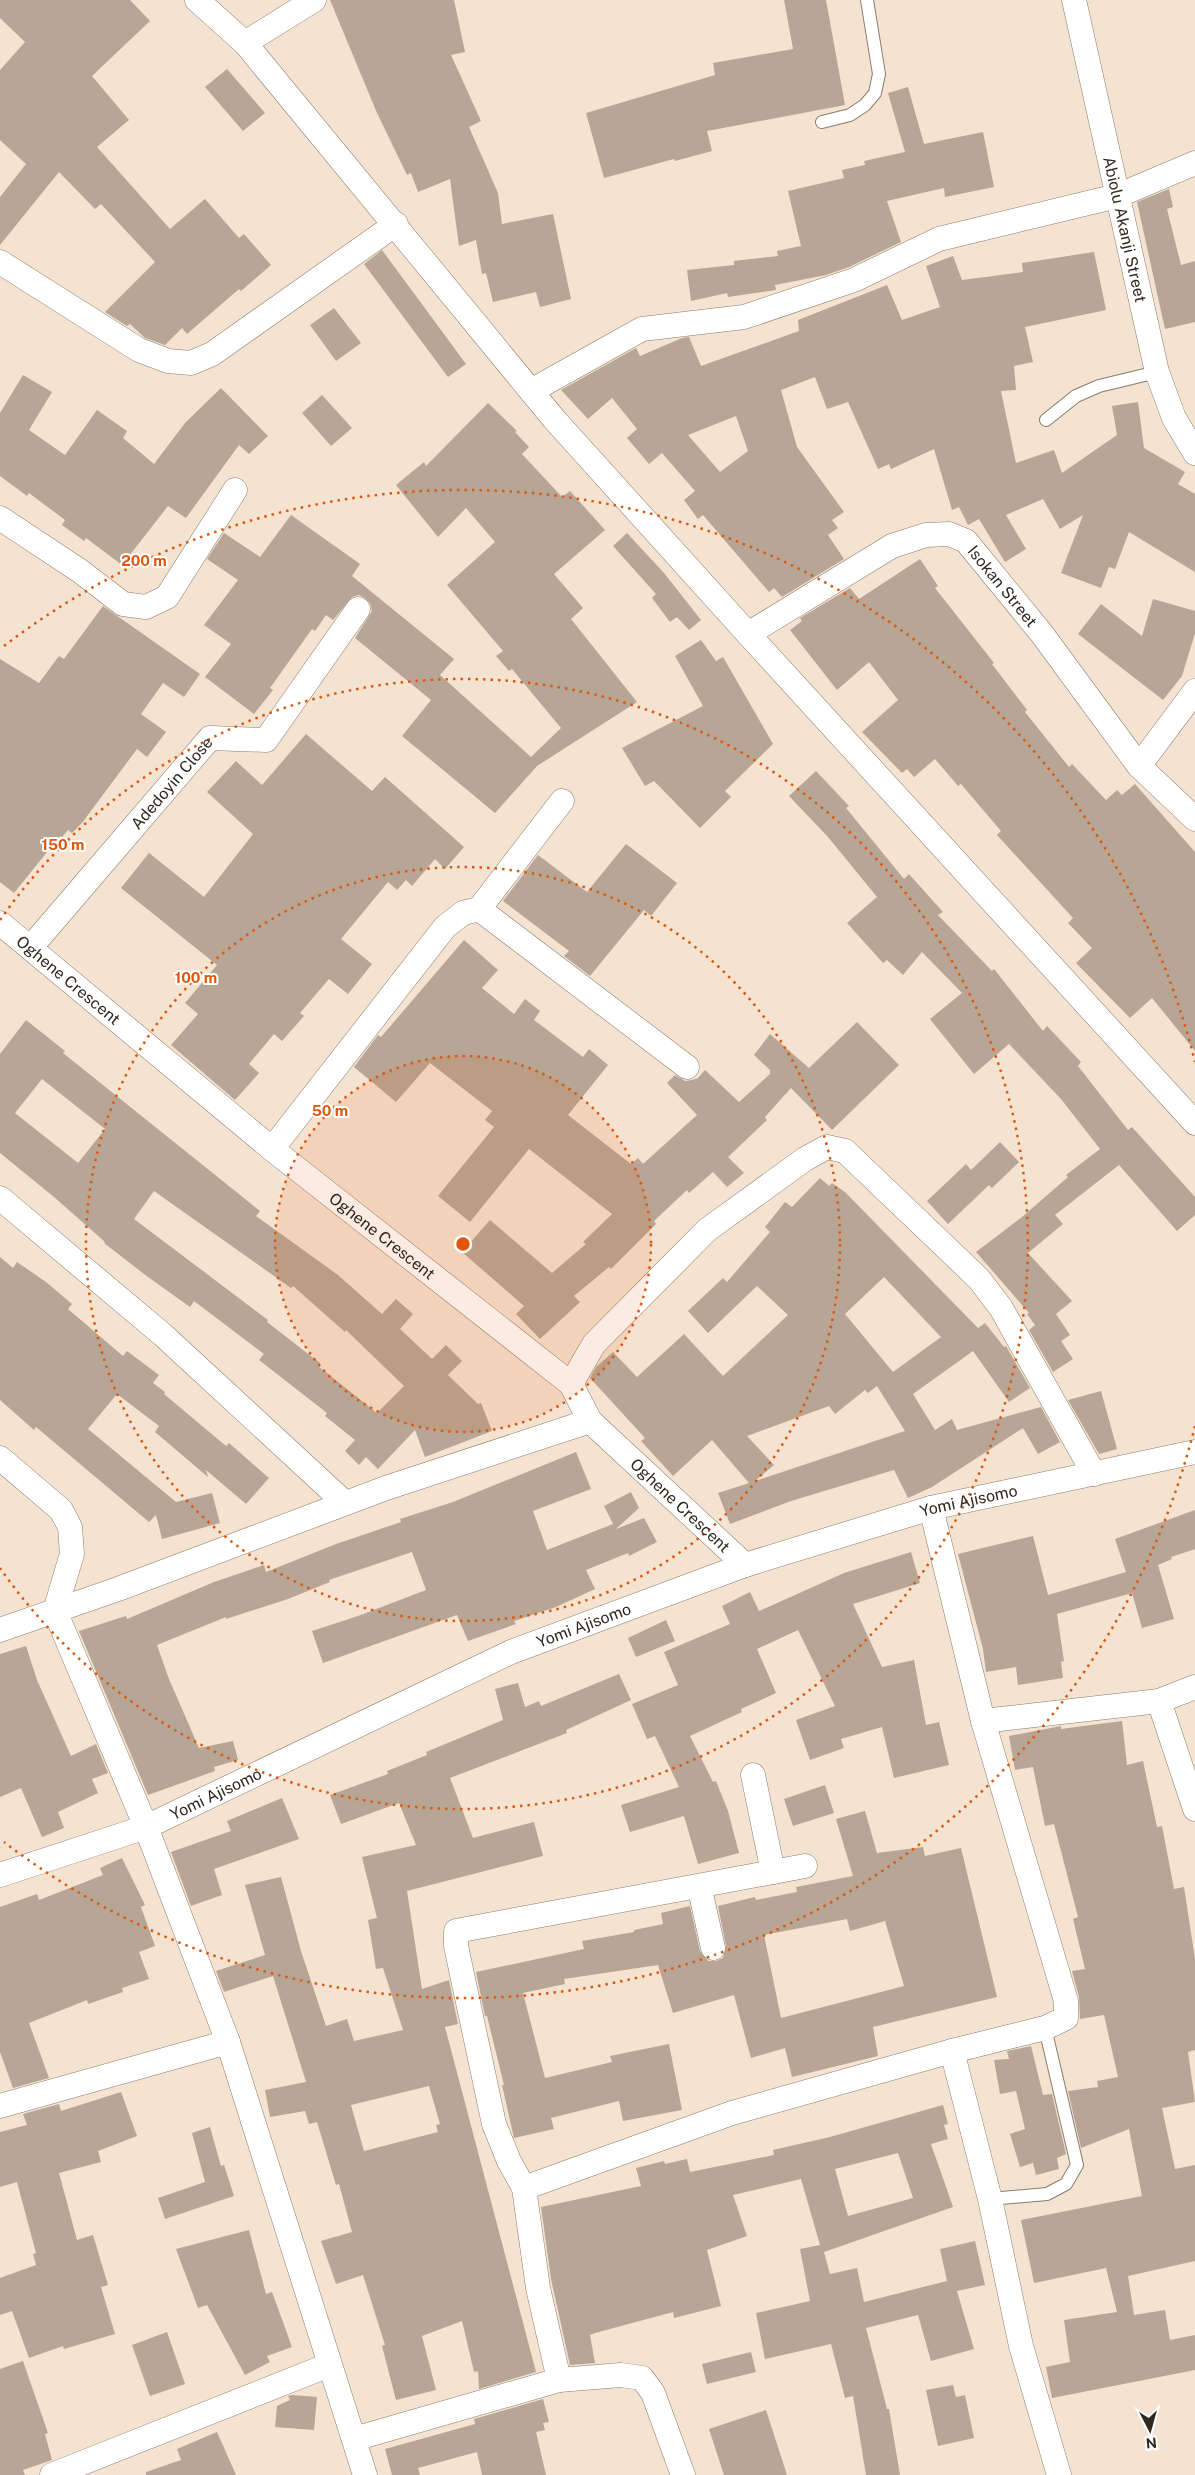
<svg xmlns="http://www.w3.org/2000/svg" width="1195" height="2475" viewBox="0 0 1195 2475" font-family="'Public Sans',sans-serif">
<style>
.building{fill:#b7a695;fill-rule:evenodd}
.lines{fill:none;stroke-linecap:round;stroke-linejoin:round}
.lane-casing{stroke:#8b7c6b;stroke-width:14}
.street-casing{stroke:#8b7c6b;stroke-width:25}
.lane{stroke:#fff;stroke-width:12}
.street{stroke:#fff;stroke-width:24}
.ring{fill:none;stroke:#df570d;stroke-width:2.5;stroke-dasharray:2.5 5}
.labels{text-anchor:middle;stroke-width:4;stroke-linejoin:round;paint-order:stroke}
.street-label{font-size:16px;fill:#2f2821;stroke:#fff}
.centre{fill:#df570d;stroke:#fff;stroke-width:2.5}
.ring-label{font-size:15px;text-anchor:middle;font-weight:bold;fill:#df570d;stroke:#fff;stroke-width:4;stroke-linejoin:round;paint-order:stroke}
</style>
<rect width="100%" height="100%" fill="#f5e3d1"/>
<!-- building -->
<path class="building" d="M0,0H130L150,21L92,76L129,120L97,147L170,229L205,199L239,238L244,234L271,265L241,291L239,289L187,334L182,328L165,345L145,338L130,324L127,326L105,312L155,262L101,204L95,209L59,172L0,245V197L26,164L0,140V70L25,42L0,18Z
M330,0H454L465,52L451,55L481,121L469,127L498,193L502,224L553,214L571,299L540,307L536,292L493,302L486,273L482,274L476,240L459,246L450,179L418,192L411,173L407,175L377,113Z
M784,0H826L845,105L707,131L712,151L675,161L674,159L604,178L586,113L715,75L713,63L793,49Z
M227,69L265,113L243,131L205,87Z
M908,87L924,144L983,132L994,187L945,197L944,188L887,201L901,242L849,267L826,275L775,285L776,290L728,297L727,293L691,301L687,270L734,265V261L778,256L777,251L801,246L788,191L844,178L842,170L865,165L864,161L905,152L888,93Z
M1169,189L1173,207L1167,209L1181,265L1195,261V322L1165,329L1137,202Z
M382,250L466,364L448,377L364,264Z
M1094,252L1106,310L1025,327L1033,362L1014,366L1016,390L1001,391L1016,463L1054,450L1062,473L1117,435L1112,406L1138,402L1144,448L1185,472L1178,484L1195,494V572L1129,532L1115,569L1109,567L1101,588L1061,573L1083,515L1060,529L1043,499L1006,515L1026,549L1005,562L979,519L968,525L959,507L952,510L934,449L891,469L889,464L878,469L848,402L827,409L815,377L781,390L797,447L844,512L832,520L838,528L828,535L844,559L782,597L774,588L769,592L703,515L698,519L684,500L695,491L662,453L649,464L627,438L637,429L612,398L588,419L561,390L636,348L640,356L682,338L689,337L701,366L799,331L798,320L887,285L902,320L940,307L926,266L953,256L962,280L1023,272L1022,263ZM736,416L748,451L720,472L688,435Z
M334,308L361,343L336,361L310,325Z
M23,375L52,392L29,430L65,455L97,410L127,431L123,438L154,464L185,423L221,388L268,436L249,454L239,445L186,518L168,506L122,565L86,538L84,541L62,525L65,520L29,493L27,496L0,476V413Z
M322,395L352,428L331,446L302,413Z
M488,403L517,431L515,432L529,447L522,454L562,497L570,491L605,530L554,574L583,608L571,619L637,702L537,766L495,813L402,736L431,700L355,638L372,611L370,603L365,598L359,595L352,597L333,620L326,615L315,631L312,629L270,688L273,690L254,714L205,677L231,644L204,625L238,580L207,559L224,533L260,557L291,515L360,564L352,576L454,659L440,675L531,757L561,728L512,669L509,671L496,656L503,651L447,585L495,542L466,508L438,537L396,485L424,462L426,466Z
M627,533L664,573L701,620L689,630L677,617L670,622L652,598L656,594L613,546Z
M920,559L938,586L935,588L994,663L992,664L1027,710L1025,712L1069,767L1072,764L1106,800L1117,790L1122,795L1135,784L1195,852V1051L1152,998L1130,1018L1076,963L1092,948L1068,923L1073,918L997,835L1001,831L961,784L958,786L935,759L914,777L907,769L902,773L862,732L898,700L869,662L837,690L790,630L802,621L800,618L850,588L859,599Z
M1153,599L1195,611V633L1182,676L1163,700L1078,634L1101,604L1142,636Z
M103,606L200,674L184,697L163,683L141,714L166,732L147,757L137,749L82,823L72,833L68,830L62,837L60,836L14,893L0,882V659L39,683L59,656L64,659Z
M701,640L716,661L723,657L773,744L725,791L731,797L700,828L654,781L645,786L622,748L703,706L675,656Z
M306,734L372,791L385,777L464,847L445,869L435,859L412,886L406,880L397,890L388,882L341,939L372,964L348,994L329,979L300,1013L304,1016L282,1041L274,1034L249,1064L259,1073L235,1100L171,1045L198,1014L185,1003L217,965L121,888L149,853L204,897L253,834L207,792L236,761L262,785Z
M816,771L849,806L846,808L904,879L909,874L943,912L938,915L992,971L994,969L1043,1031L1047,1026L1081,1062L1078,1066L1128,1130L1132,1127L1195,1197V1215L1177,1231L1119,1165L1055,1215L1063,1224L1028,1253L1072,1301L1056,1314L1070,1335L1061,1341L1073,1359L1053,1372L1029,1330L1035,1325L1027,1314L1029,1313L976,1252L1022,1217L1068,1177L1066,1175L1100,1149L1061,1099L1009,1044L974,1074L930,1019L962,993L922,952L903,975L887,960L883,963L847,923L877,897L828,837L789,796Z
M626,844L677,883L651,916L644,910L590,976L564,956L569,951L503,901L538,855L587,892Z
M464,940L498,970L482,988L514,1014L525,999L540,1011L534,1020L583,1057L589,1049L608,1065L568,1115L631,1164L638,1158L643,1164L697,1115L667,1083L675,1075L685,1081L692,1080L698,1078L705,1070L739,1102L770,1074V1070L754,1055L770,1034L809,1068L857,1022L899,1065L832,1130L791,1088L765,1117L767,1120L728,1157L744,1173L727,1187L713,1172L689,1193L687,1190L654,1221L656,1224L611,1269L609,1267L574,1296L580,1302L540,1339L516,1314L524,1306L462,1252L490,1220L552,1273L586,1244L583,1242L612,1214L529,1149L470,1222L438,1196L494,1127L485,1120L492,1111L430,1063L396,1102L354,1067L378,1035L381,1037Z
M26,1020L65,1051L63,1053L260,1211L256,1216L338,1275L382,1314L396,1299L413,1314L400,1329L432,1359L446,1345L462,1361L448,1375L478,1404L481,1403L492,1431L425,1457L415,1430L378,1469L366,1457L359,1465L345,1451L355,1440L325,1416L327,1413L259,1360L264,1354L194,1301L190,1307L144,1274L104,1243L105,1242L54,1197L0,1153V1054ZM42,1079L105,1129L78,1163L15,1113ZM154,1191L291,1288L293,1286L345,1332L346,1330L404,1386L377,1413L318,1366L320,1363L267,1322L268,1320L134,1219Z
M1000,1142L1019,1162L992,1188L989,1185L948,1224L927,1201L966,1164L971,1170Z
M820,1178L829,1186L832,1183L845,1192L978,1328L985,1323L1004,1347L1006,1346L1030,1388L1009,1402L973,1351L913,1394L935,1430L952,1419L957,1430L1041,1407L1060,1442L1038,1454L1023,1428L932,1487L908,1498L894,1470L791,1501L730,1524L718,1493L749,1483L712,1440L673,1476L641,1441L645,1438L590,1378L596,1367L613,1352L637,1377L684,1334L723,1376L788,1315L757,1286L708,1333L688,1311L723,1278L727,1282L770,1232L765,1227L785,1202L792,1207ZM884,1277L941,1337L893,1372L845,1314ZM877,1386L905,1431L755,1481L774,1465L747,1436L829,1406L835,1414L865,1390L868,1393Z
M0,1257L13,1268L17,1262L46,1282L72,1304L68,1309L123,1356L127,1351L159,1375L153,1383L165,1392L164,1394L226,1446L229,1443L269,1478L246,1504L206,1470L208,1477L155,1432L159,1426L117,1394L88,1429L176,1502L212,1493L220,1523L162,1539L156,1515L149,1522L36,1427L34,1430L0,1400Z
M1101,1391L1117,1449L1099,1454L1068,1400Z
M576,1452L591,1489L533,1511L547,1550L613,1524L604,1506L631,1492L639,1508L616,1529L644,1518L657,1542L629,1556L628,1553L586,1570L595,1589L556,1607L514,1621L516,1624L468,1641L457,1615L323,1663L312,1631L358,1616L426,1590L412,1552L329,1580L330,1582L288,1599L226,1619V1617L157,1645L169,1679L199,1748L233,1741L238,1760L214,1767L215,1771L148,1795L79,1631L126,1616L127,1619L214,1582L264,1565L266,1572L336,1544L401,1522L400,1519L453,1502Z
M1195,1510V1549L1171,1557L1172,1559L1158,1565L1174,1619L1142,1628L1132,1593L1057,1614L1064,1661L1061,1662L1063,1678L1018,1685L1016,1667L986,1672L983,1649L958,1554L1033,1536L1048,1595L1126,1572L1115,1539Z
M911,1552L920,1583L853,1604L882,1667L914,1660L926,1725L939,1722L949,1765L894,1778L882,1727L841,1739L844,1748L810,1760L796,1720L835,1706L798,1630L757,1649L776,1693L741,1709L742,1712L690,1736L713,1782L716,1781L728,1811L739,1853L698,1864L684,1816L630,1832L621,1805L679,1787L655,1736L647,1739L632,1704L678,1685L664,1652L730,1624L722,1606L750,1592L759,1611L844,1573Z
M666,1620L675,1641L636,1657L628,1638Z
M26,1646L37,1680L71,1756L96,1744L108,1773L92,1779L98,1793L58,1812L64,1828L42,1837L21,1788L0,1797V1654Z
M619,1674L631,1700L566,1730L567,1733L450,1778L473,1838L534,1822L543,1856L407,1891L422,1989L449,1980L458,2024L445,2027L536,2372L479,2389L478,2371L474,2372L462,2321L422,2336L436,2390L396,2400L382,2346L385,2345L363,2275L336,2284L321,2241L352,2232L339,2184L336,2185L317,2122L309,2124L305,2111L270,2117L265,2090L306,2082L273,1976L224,1992L216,1971L265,1955L245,1885L281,1877L301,1951L326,2026L347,2019L354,2041L403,2030L383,1968L376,1969L368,1920L377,1918L362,1857L416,1845L399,1803L341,1824L330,1795L388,1774L387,1771L427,1755L426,1752L503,1720L495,1689L518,1683L525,1707L539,1701L541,1706ZM429,2086L440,2124L436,2125L438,2132L364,2151L351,2105Z
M1122,1721L1127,1765L1143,1761L1157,1827L1162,1826L1174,1889L1184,1887L1195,1959V2050L1188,2052L1195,2102L1162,2108L1175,2169L1195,2165V2261L1128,2276L1134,2315L1165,2310L1170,2340L1195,2335V2370L1052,2398L1046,2367L1070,2362L1064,2320L1117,2312L1106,2268L1034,2283L1021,2220L1142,2196L1129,2129L1081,2148L1068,2091L1098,2087L1097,2081L1118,2077L1104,2015L1080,2019L1079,1997L1072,1971L1085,1969L1073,1919L1078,1917L1054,1824L1045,1826L1033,1767L1015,1770L1009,1736L1061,1726V1729Z
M825,1785L834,1813L793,1826L784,1799Z
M282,1798L299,1839L214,1869L222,1895L191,1906L171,1852L231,1831L227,1821Z
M865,1811L877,1853L923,1847L925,1856L961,1848L997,1997L873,2027L878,2056L792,2077L785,2048L751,2058L734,1995L673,2013L658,1965L564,1979L565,1984L523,1993L545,2078L612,2062L610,2056L669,2044L682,2110L623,2121L619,2101L551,2118L554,2129L514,2138L502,2085H504L487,2016H485L476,1972L584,1949L582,1941L634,1932V1930L663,1924L661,1913L690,1906L700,1951L708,1961H716L723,1958L726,1946L718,1906L755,1897L756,1900L797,1892L796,1887L853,1876L836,1819ZM847,1919L850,1931L885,1921L904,1986L781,2018L764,1935Z
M122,1858L145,1905L141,1907L155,1946L139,1952L149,1979L122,1988L123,1992L88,2004L87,2000L29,2023L49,2078L13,2088L0,2052V1907L37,1894L39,1900L103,1875L100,1868Z
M1031,2046L1043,2095L1052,2094L1066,2154L1057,2158L1059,2169L1036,2175L1033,2163L1020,2167L1010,2134L1025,2129L1016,2091L1000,2094L994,2060L1009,2059L1007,2051Z
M121,2092L137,2136L98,2151L101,2162L59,2173L77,2240L93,2235L108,2285L101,2287L115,2334L64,2349L63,2346L29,2358L12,2311L0,2315V2278L36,2265L33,2254L36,2253L17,2182L0,2187V2132L27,2125L23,2114L59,2104L61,2111Z
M943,2105L948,2124L944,2125L948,2139L931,2144L953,2207L824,2252L830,2274L857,2268L864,2302L947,2281L940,2249L975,2241L985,2285L957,2291L974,2349L931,2361L918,2315L866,2328L887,2409H889L900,2475H866L853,2396L845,2398L831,2344L765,2359L756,2313L810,2301L800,2249L820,2245L801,2179L733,2195L747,2236L707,2250L721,2306L674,2318L673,2312L595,2333L590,2335L595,2363L570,2365L551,2279L541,2207L641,2186L636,2168L664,2161L665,2164L687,2159L690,2172L774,2155L773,2150L830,2137ZM898,2153L913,2198L848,2216L835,2169Z
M210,2127L221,2166L224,2165L234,2196L165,2219L158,2198L205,2182L192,2133Z
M249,2230L266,2294L272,2292L292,2347L267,2356L270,2362L245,2375L207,2305L198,2308L176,2249Z
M167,2332L185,2384L150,2396L132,2345Z
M751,2352L756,2372L707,2384L702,2364Z
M23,2361L48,2433L45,2434L52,2460L23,2470L25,2475H0V2369Z
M953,2385L956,2397L965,2395L974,2438L938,2446L926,2390Z
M292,2395L317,2397L314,2430L275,2427L277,2406L290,2400L288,2396Z
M543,2399L549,2422L543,2423L545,2430L536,2432L546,2475H482L477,2452L418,2468L420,2475H392L385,2449L475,2424L474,2419Z
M766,2410L787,2475H724L709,2429Z
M217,2432L236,2475H146V2472L181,2460L177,2449Z"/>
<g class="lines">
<!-- lane casing -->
<g class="lane-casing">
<path id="lane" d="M822,122L850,115L865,105L875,93L879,74L867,0
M1046,420L1076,396L1099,386L1157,372
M990,2199L1047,2194L1066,2184L1077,2165L1045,2028"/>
</g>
<!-- street casing -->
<g class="street-casing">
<g id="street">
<path d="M197,0L245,43L554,419L748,634L1195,1123"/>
<path id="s1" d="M1074,0L1157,372L1174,418L1195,453"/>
<path d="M245,43L314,0"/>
<path d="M0,262L139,350L168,361L191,363L212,354L396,224"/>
<path d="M531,391L642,329L744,317L854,280L939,239L1117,196L1195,163"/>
<path d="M0,518L80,571L123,604L146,607L167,597L235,490"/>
<path id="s2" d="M748,634L892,546L926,535L949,534L966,541L1042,634L1139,766L1195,819"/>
<path d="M1139,766L1195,691"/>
<path d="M479,909L562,801"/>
<path id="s3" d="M0,923L272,1149L571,1384L590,1421L745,1565"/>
<path id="s4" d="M31,947L210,738L266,740L358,609"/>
<path d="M272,1149L445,927L463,913L479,909L687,1067"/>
<path d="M0,1198L163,1335L345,1503"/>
<path d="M571,1384L594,1344L707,1230L805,1159L827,1147L845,1151L979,1279L1001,1308L1094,1474"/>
<path d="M0,1458L61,1510L70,1527L72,1554L55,1611L146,1827L228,2042L365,2475"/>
<path d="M0,1630L118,1589L386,1488L590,1421"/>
<path d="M1159,1701L1195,1809"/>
<path d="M983,1721L1159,1701L1195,1687"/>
<path d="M753,1775L773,1872"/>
<path id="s5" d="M0,1875L146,1827L511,1652L745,1565L931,1508L1195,1452"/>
<path d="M696,1888L701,1894L713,1948"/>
<path d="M952,2051L990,2199L1021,2346L1059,2475"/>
<path d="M0,2106L228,2042"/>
<path d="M524,2188L732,2113L952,2051L1045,2028L1066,2018V2001L983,1721L931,1508"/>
<path d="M354,2439L559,2380"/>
<path d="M52,2475L329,2365"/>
<path d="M683,2475L653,2393L642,2378L621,2375L559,2380L538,2288L524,2188L509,2161L494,2124L456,1946V1931L805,1866"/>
</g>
</g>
<!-- lane -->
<use href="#lane" class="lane"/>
<!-- street -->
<use href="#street" class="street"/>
</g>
<!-- distance rings -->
<circle cx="463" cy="1244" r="188" fill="#df570d" fill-opacity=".12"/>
<g class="ring">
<circle cx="463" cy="1244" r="188"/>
<circle cx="463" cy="1244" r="377"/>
<path d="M0 920A565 565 0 1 1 0 1568"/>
<path d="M1195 1426A754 754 0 0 1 4 1842M4 646A754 754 0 0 1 1195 1062"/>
</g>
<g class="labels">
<!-- street labels -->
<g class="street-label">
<text dy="6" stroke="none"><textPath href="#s1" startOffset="235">Abiolu Akanji Street</textPath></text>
<text dy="6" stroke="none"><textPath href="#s2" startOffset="304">Isokan Street</textPath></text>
<text dy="6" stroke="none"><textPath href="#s4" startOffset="216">Adedoyin Close</textPath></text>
<text dy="6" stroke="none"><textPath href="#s3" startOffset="89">Oghene Crescent</textPath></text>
<text dy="6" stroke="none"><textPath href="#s3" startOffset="494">Oghene Crescent</textPath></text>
<text dy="6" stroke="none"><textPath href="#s5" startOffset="1041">Yomi Ajisomo</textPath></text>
<text dy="6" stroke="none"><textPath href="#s3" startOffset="899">Oghene Crescent</textPath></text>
<text dy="6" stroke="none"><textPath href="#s5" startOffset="636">Yomi Ajisomo</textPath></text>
<text dy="6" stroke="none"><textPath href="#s5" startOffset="231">Yomi Ajisomo</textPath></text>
</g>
</g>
<circle cx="463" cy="1244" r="8" class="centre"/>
<g class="ring-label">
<text x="144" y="566">200 m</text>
<text x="63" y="850">150 m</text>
<text x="196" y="983">100 m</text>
<text x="330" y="1116">50 m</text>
</g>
<!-- north arrow -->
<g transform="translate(1150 2430) rotate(174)" stroke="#ffffff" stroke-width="4" paint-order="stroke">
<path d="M0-4L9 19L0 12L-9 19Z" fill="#2f2821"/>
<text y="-8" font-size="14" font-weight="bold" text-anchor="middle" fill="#2f2821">N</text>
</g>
</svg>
